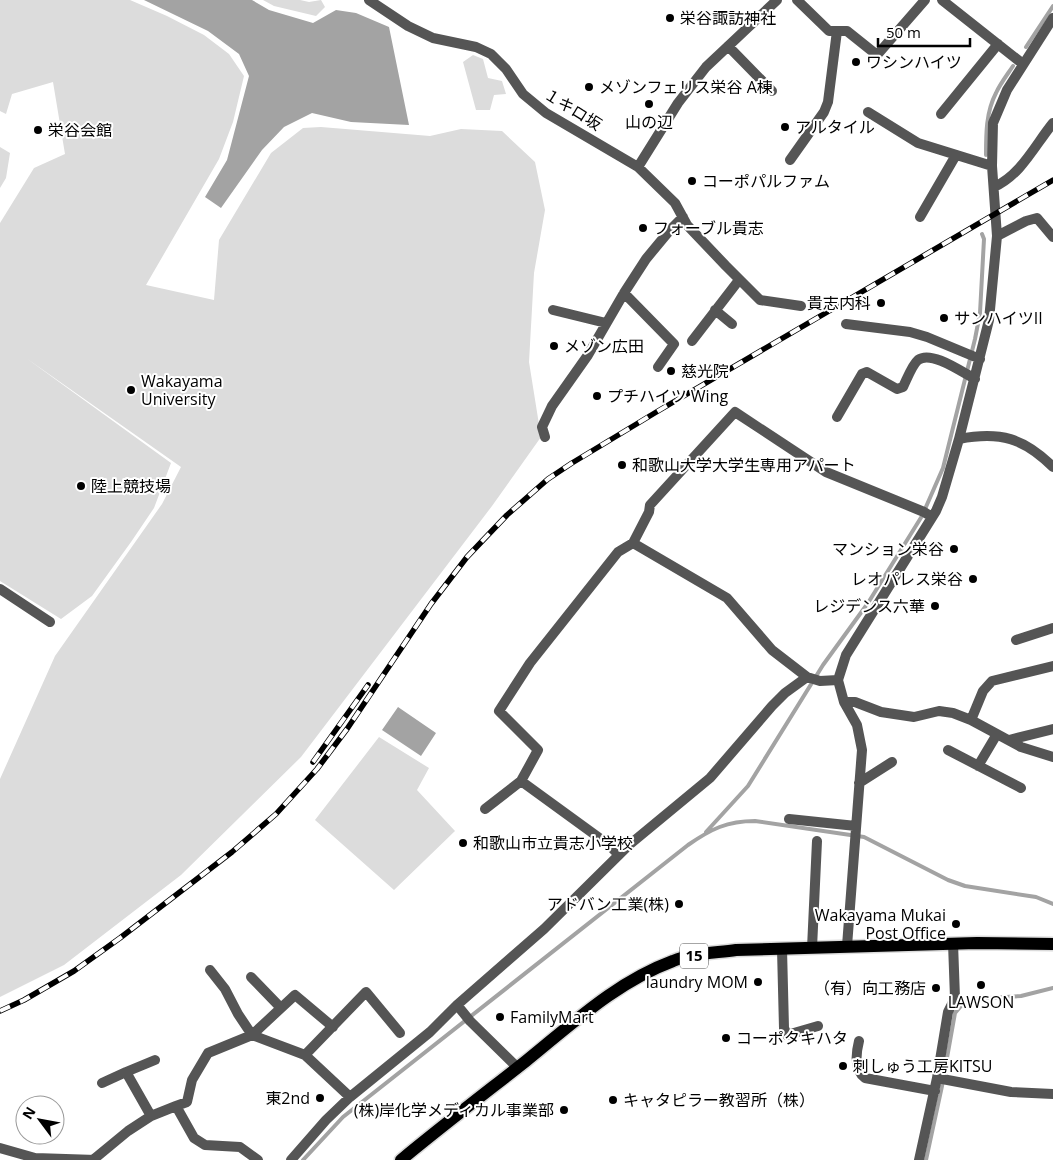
<svg xmlns="http://www.w3.org/2000/svg" width="1053" height="1160" viewBox="0 0 1053 1160" font-family="'Open Sans','Noto Sans JP',sans-serif">
<style>
.green{fill:#dcdcdc}
.water{fill:#a3a3a3}
.lines{fill:none;stroke-linecap:round;stroke-linejoin:round}
.stream{stroke:#a3a3a3;stroke-width:4}
.primary-casing{stroke:#dbdbdb;stroke-width:15}
.street{stroke:#555;stroke-width:10}
.primary{stroke:#000;stroke-width:12}
.rail-casing{stroke:#000;stroke-width:5.5}
.rail{stroke:#fff;stroke-width:4;stroke-dasharray:11;stroke-linecap:butt}
.poi-dot{fill:#000;stroke:#fff;stroke-width:2}
.labels{text-anchor:middle;stroke-width:4;stroke-linejoin:round;paint-order:stroke}
.shield{fill:#fff;stroke:#4c4c4c;stroke-width:1}
.shield-label{font-size:15px;font-weight:bold;fill:#000}
.poi-label{font-size:16px;fill:#000;stroke:#fff;text-anchor:start}
.street-label{font-size:16px;fill:#000;stroke:#fff}
</style>
<rect width="100%" height="100%" fill="#fff"/>
<!-- green -->
<path class="green" d="M0,0H130L167,16L204,35L229,54L244,76L233,122L219,159L146,285L214,300L219,240L271,153L303,128L321,127L430,136L461,129L502,131L535,162L545,210L534,273L529,362L541,437L492,506L301,757L181,875L64,965L0,997V779L55,656L162,504L181,467L26,358L171,463L154,508L131,542L92,596L61,619L0,581V223L34,168L65,154L53,82L12,94L6,114L0,111Z
M263,0H300L309,2L321,0L325,7L316,16L274,6Z
M473,55L483,59L488,78L502,81L506,94L494,95L490,110H476L463,62Z
M0,147L10,153L6,178L0,188Z
M379,737L429,768L417,790L455,831L394,890L315,820Z"/>
<!-- water -->
<path class="water" d="M144,0H252L269,10L313,23L336,10L356,13L389,27L409,125L351,122L312,113L284,127L262,150L221,208L205,197L227,160L249,76L239,54L208,31Z
M398,707L436,733L421,756L382,730Z"/>
<g class="lines">
<!-- stream -->
<path class="stream" d="M1026,47L1053,6
M986,155C986,134 986,112 996,93C1000,84 1007,75 1013,66
M706,832L748,786L823,665L868,603L922,516L943,468L975,339L980,313L984,239L982,234
M303,1160L343,1117L688,845C711,829 727,821 755,821L864,837L948,880L965,886L1036,897L1053,904
M926,1160L942,1086L955,1013L961,1006L974,999L1021,996L1053,988"/>
<!-- primary casing -->
<g class="primary-casing">
<path id="primary" d="M401,1160C442,1126 484,1094 526,1061C572,1024 616,982 673,961C692,953 715,953 736,950L977,943L1053,944"/>
</g>
<!-- street -->
<path class="street" d="M369,0L408,26L433,38L476,47L491,54L506,69L523,94L546,113L638,167L675,203L687,225L726,266L760,300L801,306
M797,0L829,31H847L877,55L925,0
M942,0L1023,64
M728,46L772,91
M868,112L918,143L992,166
M941,114L998,44
M790,160L824,112L828,102L837,31
M638,167L678,103L706,67L777,0
M994,187C1021,175 1035,145 1053,123
M920,217L956,155
M997,236L1026,221L1037,218L1053,237
M624,293L674,344L658,367
M553,310L606,323
M715,310L732,324
M846,324L910,332L927,337L980,359
M692,341L739,280
M837,417L862,374L867,372L897,389L903,387C907,379 912,365 918,360C931,350 962,372 975,379
M545,437L542,427L552,406L588,355L624,293L646,259L670,230L683,217
M959,439C1000,431 1024,438 1053,467
M633,543L727,598L772,650L807,677
M0,589L50,622
M1016,640L1053,628
M844,702H855L881,712L914,717L939,711L953,713L971,720L1021,747L1053,757
M971,720L983,691L992,681L1053,666
M1009,740L1053,729
M948,750L1021,788
M978,766L997,734
M859,783L892,762
M485,809L521,781
M789,819L856,826
M619,855L609,845L521,781L538,750L499,711L530,663L618,552L633,543L649,512L650,505L735,412L826,472L924,512L932,517
M847,946L862,750L857,725L844,702L838,680L846,655L936,511L942,497L959,439L989,320L997,236L992,166L993,123L1007,90L1053,18
M812,948L817,841
M782,949L784,1028L787,1035L818,1026
M210,970L225,989L238,1014L252,1035L305,1055L350,1097
M251,977L281,1008
M457,1005L470,1021L518,1068
M859,1041C856,1053 854,1070 865,1078L935,1091
M305,1055L366,992L400,1033
M155,1060L126,1072L151,1116L176,1106L194,1138L205,1145L240,1147L258,1160
M937,1078L1011,1092L1053,1094
M102,1083L126,1072
M176,1106L187,1102L192,1080L208,1053L252,1035L295,995L333,1027
M0,1148L35,1158L96,1160
M94,1159L128,1131L151,1116
M291,1160L326,1120L350,1097L430,1032L457,1005L544,929L629,845L710,778L772,706L785,693L807,677L820,681L838,680
M919,1160L937,1078L948,1012L955,998L953,943"/>
<!-- primary -->
<use href="#primary" class="primary"/>
<!-- rail casing -->
<g class="rail-casing">
<path id="rail" d="M313,762L368,685
M0,1011L24,1000L74,971L120,938L232,852L276,814L317,769L347,729L431,604L467,557L507,515L548,479L572,463L658,411L1053,180"/>
</g>
<!-- rail -->
<use href="#rail" class="rail"/>
</g>
<!-- markers -->
<g class="poi-dot">
<circle cx="670" cy="18" r="5"/>
<circle cx="856" cy="62" r="5"/>
<circle cx="589" cy="87" r="5"/>
<circle cx="649" cy="104" r="5"/>
<circle cx="785" cy="127" r="5"/>
<circle cx="38" cy="130" r="5"/>
<circle cx="692" cy="181" r="5"/>
<circle cx="643" cy="228" r="5"/>
<circle cx="881" cy="303" r="5"/>
<circle cx="944" cy="318" r="5"/>
<circle cx="554" cy="346" r="5"/>
<circle cx="671" cy="371" r="5"/>
<circle cx="131" cy="390" r="5"/>
<circle cx="597" cy="396" r="5"/>
<circle cx="622" cy="465" r="5"/>
<circle cx="81" cy="486" r="5"/>
<circle cx="954" cy="549" r="5"/>
<circle cx="973" cy="579" r="5"/>
<circle cx="935" cy="606" r="5"/>
<circle cx="463" cy="843" r="5"/>
<circle cx="679" cy="904" r="5"/>
<circle cx="956" cy="924" r="5"/>
<circle cx="758" cy="982" r="5"/>
<circle cx="981" cy="985" r="5"/>
<circle cx="936" cy="988" r="5"/>
<circle cx="500" cy="1017" r="5"/>
<circle cx="726" cy="1038" r="5"/>
<circle cx="843" cy="1066" r="5"/>
<circle cx="320" cy="1098" r="5"/>
<circle cx="613" cy="1100" r="5"/>
<circle cx="564" cy="1110" r="5"/>
</g>
<g class="labels">
<!-- shield labels -->
<rect class="shield" x="680" y="943.5" width="28" height="25" rx="4"/>
<g class="shield-label">
<text x="694" y="961">15</text>
</g>
<!-- poi labels -->
<g class="poi-label">
<text x="680" y="24">栄谷諏訪神社</text>
<text x="866" y="68">ワシンハイツ</text>
<text x="599" y="93">メゾンフェリス栄谷 A棟</text>
<text x="649" y="128" text-anchor="middle">山の辺</text>
<text x="795" y="133">アルタイル</text>
<text x="48" y="136">栄谷会館</text>
<text x="702" y="187">コーポパルファム</text>
<text x="653" y="234">フォーブル貴志</text>
<text x="871" y="309" text-anchor="end">貴志内科</text>
<text x="954" y="324">サンハイツII</text>
<text x="564" y="352">メゾン広田</text>
<text x="681" y="377">慈光院</text>
<text x="141" y="387">Wakayama<tspan x="141" dy="18">University</tspan></text>
<text x="607" y="402">プチハイツ Wing</text>
<text x="632" y="471">和歌山大学大学生専用アパート</text>
<text x="91" y="492">陸上競技場</text>
<text x="944" y="555" text-anchor="end">マンション栄谷</text>
<text x="963" y="585" text-anchor="end">レオパレス栄谷</text>
<text x="925" y="612" text-anchor="end">レジデンス六華</text>
<text x="473" y="849">和歌山市立貴志小学校</text>
<text x="669" y="910" text-anchor="end">アドバン工業(株)</text>
<text x="946" y="921" text-anchor="end">Wakayama Mukai<tspan x="946" dy="18">Post Office</tspan></text>
<text x="748" y="988" text-anchor="end">laundry MOM</text>
<text x="926" y="994" text-anchor="end">（有）向工務店</text>
<text x="981" y="1008" text-anchor="middle">LAWSON</text>
<text x="510" y="1023">FamilyMart</text>
<text x="736" y="1044">コーポタキハタ</text>
<text x="853" y="1072">刺しゅう工房KITSU</text>
<text x="310" y="1104" text-anchor="end">東2nd</text>
<text x="623" y="1106">キャタピラー教習所（株）</text>
<text x="554" y="1116" text-anchor="end">(株)岸化学メディカル事業部</text>
</g>
<!-- street labels -->
<g class="street-label">
<text transform="translate(573 109) rotate(32)" y="6">１キロ坂</text>
</g>
</g>
<!-- north arrow -->
<g transform="translate(40 1120) rotate(302)"><circle r="24" fill="#ffffff" stroke="#999999"/>
<path d="M0-4L9 19L0 12L-9 19Z" fill="#000000"/>
<text y="-8" font-size="14" font-weight="bold" text-anchor="middle" fill="#000000">N</text>
</g>
<!-- scale -->
<path d="M878 38v8h92v-8" fill="none" stroke="#000000" stroke-width="2.5"/>
<text x="886" y="38" font-size="15" fill="#000000" stroke="#ffffff" stroke-width="4" paint-order="stroke">50 m</text>
</svg>
